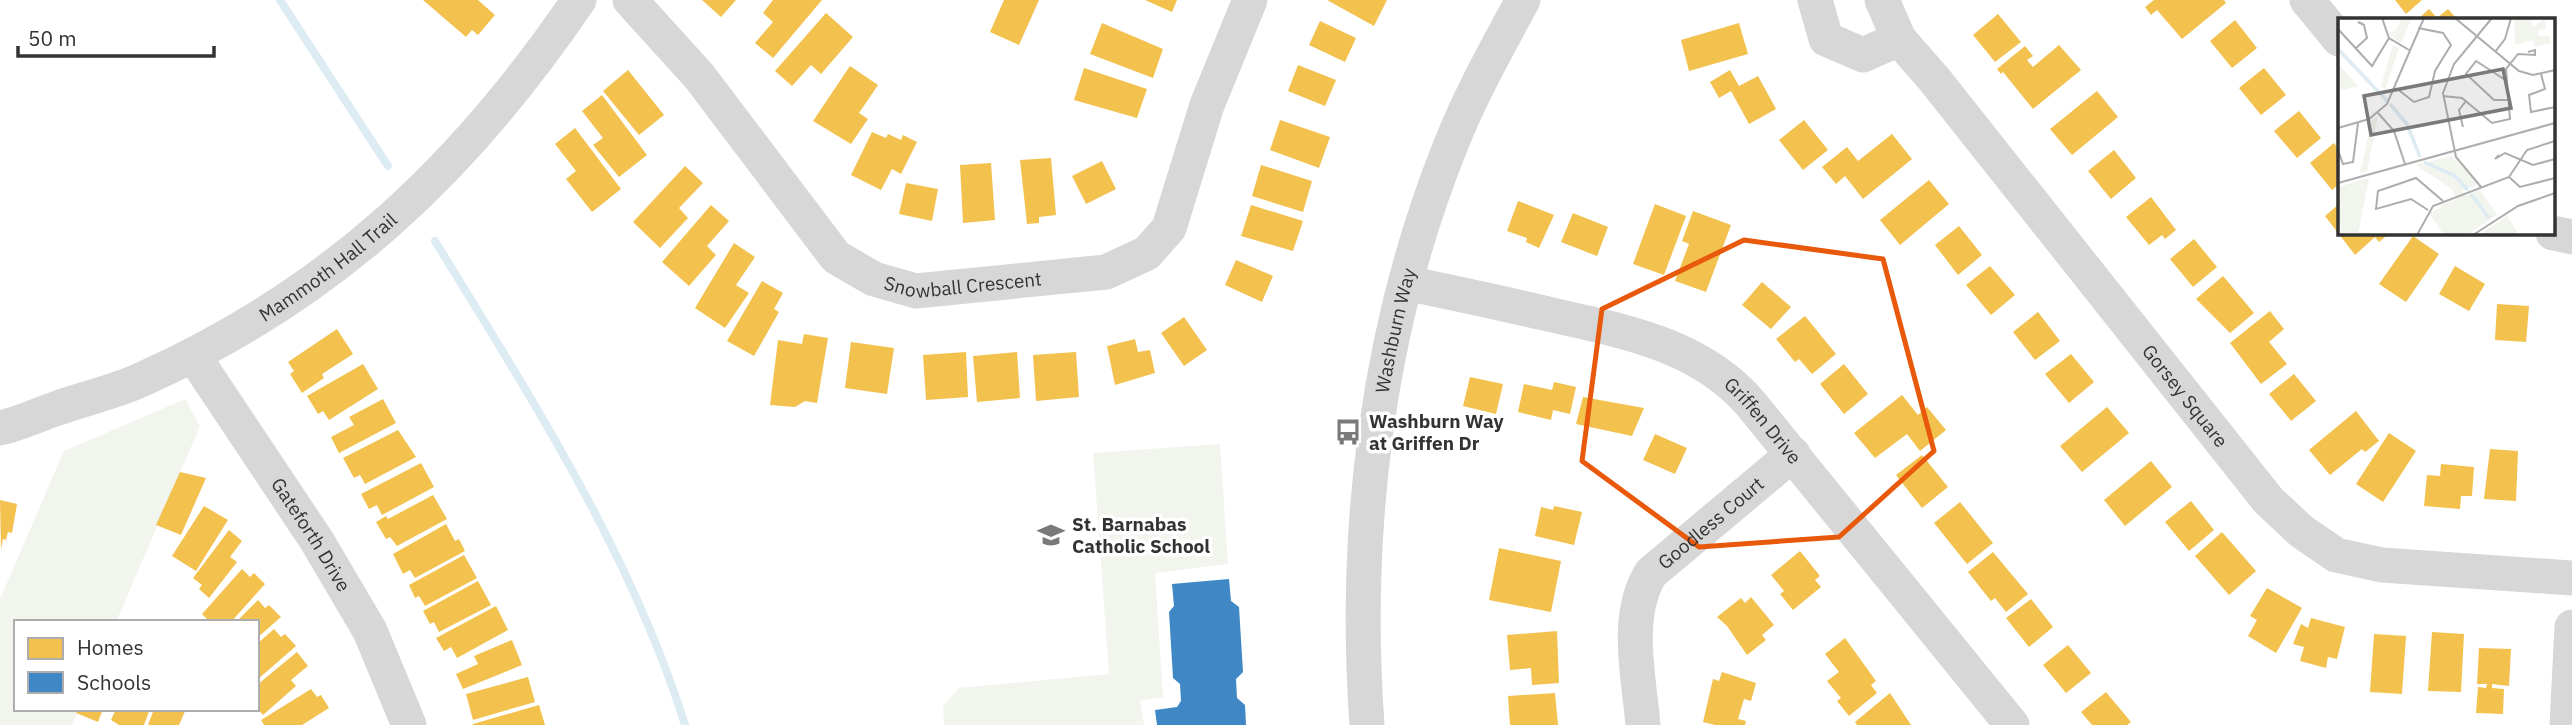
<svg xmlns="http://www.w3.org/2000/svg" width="2572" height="725" viewBox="0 0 2572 725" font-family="'IBM Plex Sans',sans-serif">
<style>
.green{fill:#f1f5ed}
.homes{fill:#f2c14e}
.schools{fill:#3f88c5}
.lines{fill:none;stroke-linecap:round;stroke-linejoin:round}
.stream{stroke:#ddebf3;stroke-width:8}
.minor{stroke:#d7d7d7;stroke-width:35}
.marked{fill:none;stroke:#e8590c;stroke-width:5;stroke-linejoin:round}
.labels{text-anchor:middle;stroke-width:7;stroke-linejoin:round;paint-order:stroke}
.street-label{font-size:19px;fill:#333;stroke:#fff}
.poi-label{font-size:19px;font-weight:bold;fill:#333;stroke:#fff;text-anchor:start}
.inset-river{fill:none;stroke:#ddebf3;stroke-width:3.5}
.inset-road{fill:none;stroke:#adadad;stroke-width:2}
.view{fill:#7a7a7a;fill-opacity:0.15;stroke:#7a7a7a;stroke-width:3.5}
.inset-edge{fill:none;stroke:#333;stroke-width:3.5}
</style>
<rect width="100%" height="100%" fill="#fff"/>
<!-- green -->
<path class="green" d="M185,399L200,426L116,622H16V709H79L72,725H0V599L64,451Z
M1220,444L1228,564L1155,573L1163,697L1140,701L1144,725H944L943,706L959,688L1109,674L1093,453Z"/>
<!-- homes -->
<path class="homes" d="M423,0H478L495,15L478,35L472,30L466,37Z
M702,0H736L721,17Z
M773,0H822L773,58L755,43L773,22L763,13Z
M1004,0H1039L1019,45L990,32Z
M1145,0H1177L1172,12Z
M1327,0H1387L1374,26Z
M2154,0H2224L2226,3L2182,39L2157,10L2151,15L2145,7Z
M2395,0H2422L2406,14Z
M2429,9L2437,18L2448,9L2457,19H2418Z
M826,13L853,37L821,74L811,65L792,86L775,71Z
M1998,14L2021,42L1995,62L1973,35Z
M2235,20L2257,48L2232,68L2210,41Z
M1320,21L1356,38L1345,62L1309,45Z
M1102,23L1163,49L1153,78L1090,54Z
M1739,23L1748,54L1689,71L1681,40Z
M2059,45L2081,70L2033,109L2003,72L2001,74L1997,69L2025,46L2033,56L2027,60L2033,67Z
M1298,65L1336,80L1325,106L1288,91Z
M850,66L878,85L859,113L868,119L851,144L813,121Z
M1084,68L1147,89L1137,118L1074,100Z
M2264,68L2286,95L2261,115L2239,88Z
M628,70L664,115L639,135L603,91Z
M1730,70L1739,86L1758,76L1776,109L1749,124L1731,91L1719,98L1710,82Z
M2097,91L2118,117L2072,155L2050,129Z
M602,95L647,155L619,177L593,145L603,138L582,111Z
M2299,111L2321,138L2297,158L2274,131Z
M1280,120L1330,137L1319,168L1270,150Z
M1804,120L1828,150L1803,170L1779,140Z
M575,128L621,189L592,212L566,179L576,171L555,144Z
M872,132L886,138L888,134L901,140L903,135L917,142L901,174L892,169L881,190L851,175Z
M1892,134L1912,159L1863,199L1845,176L1836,184L1822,167L1847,147L1858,161Z
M2334,143L2339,150V184L2332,190L2310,163Z
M2114,150L2136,178L2111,199L2088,171Z
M1051,158L1056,215L1039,217V223L1027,224L1020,160Z
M1102,161L1116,189L1086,204L1072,176Z
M991,163L995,220L963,223L960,165Z
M1261,165L1312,181L1303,212L1252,196Z
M685,166L703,183L679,208L688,218L660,248L633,222Z
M1929,180L1949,204L1900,245L1880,220Z
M906,183L938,189L932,221L899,214Z
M2151,197L2176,230L2165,239L2162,235L2149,245L2126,217Z
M1518,201L1554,215L1539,248L1526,242L1527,238L1507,231Z
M1655,204L1686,216L1664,275L1633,264Z
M2339,204V233H2390L2379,242L2375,237L2355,255L2325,216Z
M711,205L729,221L707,246L716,255L689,286L662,262Z
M1251,205L1303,221L1293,251L1241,236Z
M1693,211L1731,225L1706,292L1675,281L1689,244L1682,241Z
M1573,213L1608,227L1597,256L1561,242Z
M1959,226L1982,255L1958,275L1935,245Z
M2413,236L2439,254L2406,302L2379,284Z
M2194,239L2217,267L2193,287L2170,259Z
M734,243L755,257L736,285L749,293L725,328L695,308Z
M1236,260L1273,276L1262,302L1225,285Z
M1990,266L2015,295L1991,315L1966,285Z
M2455,266L2485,284L2469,311L2439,294Z
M2223,276L2254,313L2230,333L2196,299Z
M762,281L783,293L774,309L779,312L754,356L727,341Z
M1762,282L1791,307L1771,329L1742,305Z
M2497,304L2529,306L2526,342L2495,340Z
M2270,311L2284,329L2269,342L2287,364L2261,384L2230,343Z
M2038,312L2060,341L2035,360L2013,332Z
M1805,316L1836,354L1812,374L1799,359L1795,362L1776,339Z
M1184,317L1207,350L1184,366L1161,333Z
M337,329L353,354L322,374L324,378L302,393L290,374L294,371L288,362Z
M804,334L828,338L817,403L805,401L795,407L770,405L778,340L802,344Z
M1135,339L1138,352L1150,350L1155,373L1115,385L1107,346Z
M851,342L894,348L887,394L845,388Z
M966,352L968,397L926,400L923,355Z
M1017,352L1020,398L977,402L973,356Z
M1076,352L1079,397L1036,401L1033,355Z
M2071,354L2094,382L2069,403L2045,374Z
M363,364L378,389L329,420L323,411L318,414L307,396Z
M1844,364L1868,394L1844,414L1820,384Z
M2294,374L2316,401L2291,421L2269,394Z
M1470,377L1503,384L1496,414L1463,406Z
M1554,382L1576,387L1570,414L1553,410L1551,420L1518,412L1524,384L1552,390Z
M1902,395L1918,415L1927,407L1946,430L1920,451L1907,434L1875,458L1854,433Z
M1583,397L1644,408L1632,436L1576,424Z
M383,399L396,423L339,453L331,437L354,425L349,417Z
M2107,407L2129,433L2082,472L2060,446Z
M2356,411L2379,441L2365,452L2362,449L2330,475L2309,450Z
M398,430L416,457L365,484L360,475L354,478L343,458Z
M2389,433L2416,451L2383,502L2356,484Z
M1655,434L1687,448L1675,474L1643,460Z
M2490,449L2518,451L2516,501L2484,499Z
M1922,455L1948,487L1922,508L1896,475Z
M2151,461L2172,487L2125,526L2104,500Z
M421,463L434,487L382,515L377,505L369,509L361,494Z
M2441,464L2474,467L2472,496H2461L2460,509L2424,506L2427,475L2440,476Z
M180,472L206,478L181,535L156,525Z
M433,495L447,519L397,546L390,537L386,539L376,522L386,516L388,519Z
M0,500L17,504L12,533L8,532L6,540L3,539L1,549Z
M2191,501L2214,530L2189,551L2165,522Z
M1960,502L1993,543L1967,564L1934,523Z
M204,506L228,520L196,571L172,556Z
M1554,506L1582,512L1574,545L1535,536L1541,507L1553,510Z
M446,524L455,541L459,539L465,551L415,578L410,570L403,574L393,554Z
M229,530L242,541L230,557L237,562L209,598L199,589L202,585L193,578Z
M2222,532L2256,571L2229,595L2195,556Z
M1499,548L1561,561L1551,612L1489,600Z
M1800,551L1820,576L1815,580L1821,587L1793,610L1780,594L1784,591L1771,575Z
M1993,552L2028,594L2006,612L1995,598L1991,601L1968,572Z
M464,555L477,578L425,606L419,596L415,598L409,585Z
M242,569L250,577L254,573L265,584L231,622H210L202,614Z
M478,581L491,605L439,632L434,622L430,624L423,611Z
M2267,588L2302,608L2276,653L2248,636L2257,620L2250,616Z
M1751,597L1774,625L1762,635L1766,640L1747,655L1727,626L1717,617L1741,598L1745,603Z
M2031,599L2053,627L2029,647L2006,618Z
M258,600L265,608L269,605L281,617L257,638V622H236Z
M496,606L508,630L457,658L451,647L444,651L436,638Z
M2311,618L2345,627L2337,659L2328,657L2326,668L2300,661L2304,647L2293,644L2301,624L2308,628Z
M274,629L281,637L285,634L296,646L257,680V644Z
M1557,631L1559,683L1532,685L1531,668L1510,670L1507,635Z
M2432,632L2464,634L2461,692L2428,691Z
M2374,634L2406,636L2402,694L2370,692Z
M1845,638L1876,681L1871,685L1877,693L1849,716L1837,701L1841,698L1827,681L1839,672L1825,654Z
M512,640L522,665L463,689L456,674L478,664L474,656Z
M2068,645L2091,673L2066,693L2043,665Z
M2479,648L2511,649L2509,686L2492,684V688L2504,689L2503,714L2476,713L2478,687L2486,688L2487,684H2477Z
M297,652L308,666L291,680L296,686L263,715L257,708V685Z
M1722,672L1756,683L1751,701L1744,699L1738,719L1746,721L1745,725H1715L1703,722L1713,679L1719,681Z
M528,677L535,702L473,720L466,694Z
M311,689L317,697L321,695L329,708L302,725H264L261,720Z
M2106,692L2131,722L2127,725H2092L2081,712Z
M1555,693L1558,725H1510L1508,696Z
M1890,693L1911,725H1857L1855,722Z
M539,705L545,725H473V724Z
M78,709H103L98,722L76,713Z
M116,709H150L144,725H119L111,720Z
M154,709H186L179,725H148Z"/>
<!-- schools -->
<path class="schools" d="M1229,579L1231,601L1239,607L1243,672L1236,679L1237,698L1245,705L1246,725H1157L1155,710L1177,707L1181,701L1180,684L1173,678L1169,612L1174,606L1172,584Z"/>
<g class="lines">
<!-- stream -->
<path class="stream" d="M280,0L388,166
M435,241C528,393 632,554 685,725"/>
<!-- minor -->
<g class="minor">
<path id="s1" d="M630,0L699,76L836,257L874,279L916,291L1106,272L1147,253L1169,228L1207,105L1250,0"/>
<path d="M1815,0L1826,39L1863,55L1899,39"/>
<path id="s2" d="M1882,0L1899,39L1934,79L2268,500L2301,531L2336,555L2382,565L2572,578"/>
<path d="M2307,0L2339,39"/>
<path d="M2553,233L2572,237"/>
<path id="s3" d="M1406,283C1454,293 1501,303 1548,314C1622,331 1700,344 1751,404L2012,725"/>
<path id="s4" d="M193,355L317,541L370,631L409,725"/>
<path id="s5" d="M0,428C19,424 37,415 55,409C85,398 116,392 145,378C333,293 464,169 579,0"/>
<path id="s6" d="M1367,725C1353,530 1377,329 1450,147C1470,96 1497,48 1523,0"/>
<path id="s7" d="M1643,725C1639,677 1624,616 1651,573L1793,454"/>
<path d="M2567,725L2572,627"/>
</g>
</g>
<!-- marked area -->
<path class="marked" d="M1744,240L1883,259L1934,451L1839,537L1699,547L1582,461L1602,309Z"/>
<!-- icons -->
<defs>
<g id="bus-bare" transform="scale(2.1)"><path d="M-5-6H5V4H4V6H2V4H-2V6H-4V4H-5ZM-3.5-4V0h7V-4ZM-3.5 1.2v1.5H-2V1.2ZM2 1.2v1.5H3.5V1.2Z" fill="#7a7a7a" stroke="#fff" stroke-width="2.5" paint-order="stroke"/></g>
<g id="school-bare" transform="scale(2.1)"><path d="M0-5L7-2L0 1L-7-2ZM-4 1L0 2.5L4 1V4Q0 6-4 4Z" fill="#7a7a7a" stroke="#fff" stroke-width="2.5" paint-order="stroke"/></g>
</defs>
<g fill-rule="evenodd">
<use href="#bus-bare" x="1348" y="432"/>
<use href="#school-bare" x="1051" y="535"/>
</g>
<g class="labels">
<!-- street labels -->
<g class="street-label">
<text dy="7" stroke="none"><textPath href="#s5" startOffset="368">Mammoth Hall Trail</textPath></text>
<text dy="7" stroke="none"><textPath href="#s1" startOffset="464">Snowball Crescent</textPath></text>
<text dy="7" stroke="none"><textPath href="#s6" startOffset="397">Washburn Way</textPath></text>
<text dy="7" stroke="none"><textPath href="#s2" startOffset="500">Gorsey Square</textPath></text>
<text dy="7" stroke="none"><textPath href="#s3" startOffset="392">Griffen Drive</textPath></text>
<text dy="7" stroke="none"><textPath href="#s7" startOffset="233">Goodless Court</textPath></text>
<text dy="7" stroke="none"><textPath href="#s4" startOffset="215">Gateforth Drive</textPath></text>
</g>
<!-- poi labels -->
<g class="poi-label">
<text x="1369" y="428">Washburn Way<tspan x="1369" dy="22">at Griffen Dr</tspan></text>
<text x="1072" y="531">St. Barnabas<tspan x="1072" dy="22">Catholic School</tspan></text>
</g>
</g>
<!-- overview -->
<g transform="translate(2338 18)">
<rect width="217" height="217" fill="#fff"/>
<path d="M64,0H74L62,26L51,15L58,12ZM176,0H193L195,9L207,0L208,11L200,12V18H211L213,25L197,29L195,22L177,27ZM55,27L61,30L47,72L43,68ZM40,97L29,153L22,155L34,102ZM113,138L136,160L139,167L120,175L78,147ZM31,160L20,217H3L0,169ZM141,172L158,197L129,217H106L91,195Z" fill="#f1f5ed"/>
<path d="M0,46L20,68L0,73ZM96,152L120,164L127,178L142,172L159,197L138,210L123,186L108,200L116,217H112L103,187L118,181L113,169L94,157ZM169,198L181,217L143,216Z" fill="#f1f5ed"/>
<path class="inset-river" d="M0,31L49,83M52,86L69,106L82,139M86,144L117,158L130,172M133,176L151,200"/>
<path class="inset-road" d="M44,0L51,20L71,32M117,0L181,53L195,57L217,52M0,11L34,48L51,20M18,30L29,20L26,7L20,4L25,6M157,34L167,21L173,0M203,56L207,71L191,77L193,94L217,89M169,63L138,43L128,56L156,82H172M58,70L76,84L91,79L97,53L113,27L105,15L80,10M105,78L124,80L154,105L172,101L168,51L180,36L197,37V32L190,34M40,95L56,113L67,146M125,109L121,92L128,83M0,110L31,101L49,86L86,0M0,132L5,146L15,144L20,105M161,137L157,141L167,135L195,147L217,141M171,159L182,169L217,160M0,165L217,105M143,169L118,139L105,75L116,46L154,0M90,192L73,181L38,191L40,173L78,160L105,183M79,217L95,188L171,159L189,132L217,123M135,217L180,188L217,175"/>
<path class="view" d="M165,51L173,90L33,117L26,78Z"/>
<rect width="217" height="217" class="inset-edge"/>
</g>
<!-- legend -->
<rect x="14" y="620" width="245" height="91" fill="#ffffff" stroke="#adadad" stroke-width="2"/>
<rect x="28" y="638" width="35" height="21" fill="#f2c14e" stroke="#adadad" stroke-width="2"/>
<text x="77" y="655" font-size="21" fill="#333333">Homes</text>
<rect x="28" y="672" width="35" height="21" fill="#3f88c5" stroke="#adadad" stroke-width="2"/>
<text x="77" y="690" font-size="21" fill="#333333">Schools</text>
<!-- scale -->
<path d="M18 46v10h196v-10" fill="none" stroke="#333333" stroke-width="3.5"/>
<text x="28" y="46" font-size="21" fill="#333333" stroke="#ffffff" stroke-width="5" paint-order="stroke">50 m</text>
</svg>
